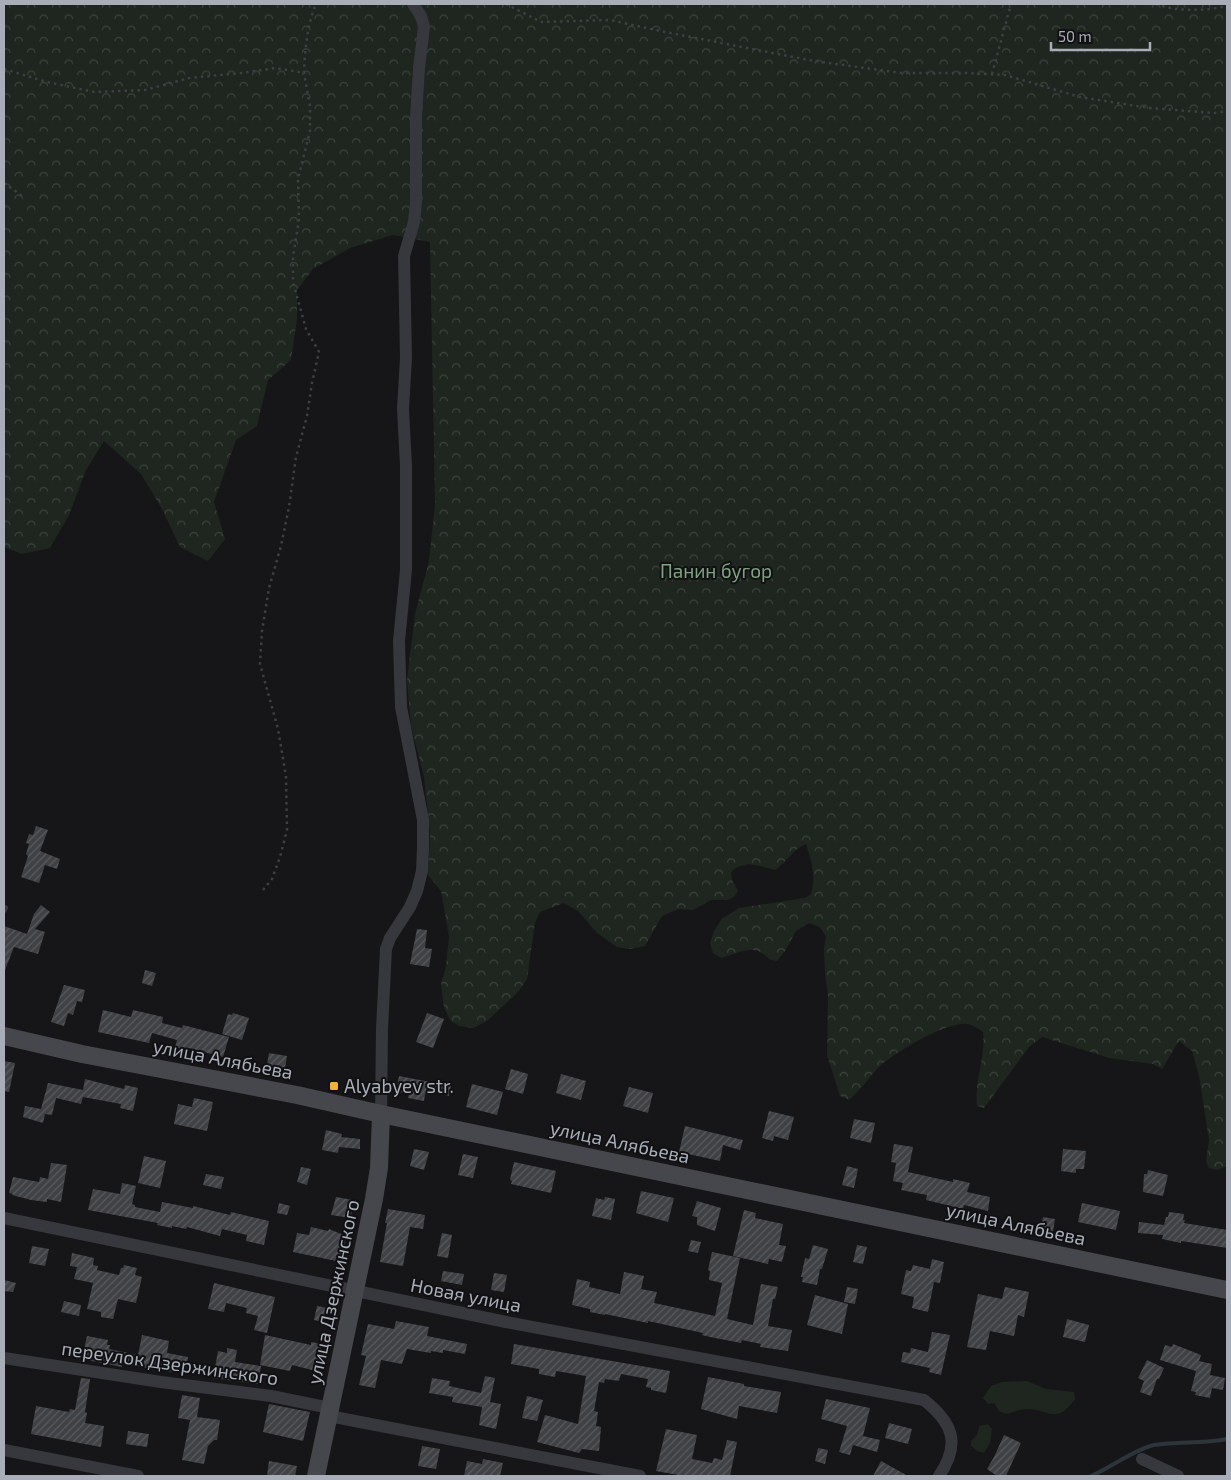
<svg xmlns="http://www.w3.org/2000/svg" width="1231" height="1480" viewBox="0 0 1231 1480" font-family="'Exo 2',sans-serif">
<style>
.green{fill:#1e261f}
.forest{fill:url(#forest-crowns)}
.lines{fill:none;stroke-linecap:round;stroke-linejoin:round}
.stream{stroke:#2c353c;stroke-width:4}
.building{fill:url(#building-hatch)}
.path{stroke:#3d3f44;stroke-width:2.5;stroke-dasharray:2.5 4;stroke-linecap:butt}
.lane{stroke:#37383d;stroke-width:6}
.street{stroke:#37383d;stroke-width:12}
.secondary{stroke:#45474d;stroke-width:18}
.poi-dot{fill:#f2b134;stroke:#111113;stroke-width:2}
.labels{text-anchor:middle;stroke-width:4;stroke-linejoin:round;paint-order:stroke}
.park-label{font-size:19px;fill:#7fa381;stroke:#111113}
.street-label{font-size:19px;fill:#a8adb8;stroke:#111113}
.poi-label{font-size:19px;fill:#a8adb8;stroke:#111113;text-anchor:start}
</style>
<defs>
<pattern id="forest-crowns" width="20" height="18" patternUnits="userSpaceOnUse" patternTransform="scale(1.25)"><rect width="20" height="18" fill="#1e261f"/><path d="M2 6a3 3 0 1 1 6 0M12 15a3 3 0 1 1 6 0" fill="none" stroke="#3c433d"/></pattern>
<pattern id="building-hatch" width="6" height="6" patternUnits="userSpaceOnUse" patternTransform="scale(1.25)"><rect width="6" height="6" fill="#404145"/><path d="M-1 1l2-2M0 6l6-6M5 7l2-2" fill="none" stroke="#595a5e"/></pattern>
</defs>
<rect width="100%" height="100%" fill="#161618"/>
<!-- green -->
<path class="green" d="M1027,1381L1046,1389L1074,1392L1075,1399C1056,1426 1050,1409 1026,1409C1020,1409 1012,1413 1006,1414L999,1411L994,1403L988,1404L983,1398L991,1386L1002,1382Z
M988,1424L992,1429L990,1443L984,1453L977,1451L971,1446V1441L977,1435L979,1426Z"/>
<!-- forest -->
<path class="forest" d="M4,4H1227V1166L1217,1170L1209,1168L1206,1161L1209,1140L1199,1076L1192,1051L1179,1041L1162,1069L1153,1064L1109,1058L1042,1037L1029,1047L984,1108L977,1106C974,1081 986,1057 983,1032C977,1028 971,1023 962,1024C940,1026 897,1051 880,1066C869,1077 861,1090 849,1100L840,1096L827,1055L828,996L825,973L824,948L826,937L820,927L809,923L796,931L785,951L777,961C767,960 768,956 760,952C748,946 733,955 721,958L713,953L710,943L714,931L722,919L739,908L805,898L811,894C816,874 812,863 806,844C793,849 787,862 775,870C760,866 744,859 731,872L732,880L738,891L734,897L728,900H711L693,910L678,909L662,916L645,946L630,949L617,947L597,933L578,911L564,903L540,912L535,923L527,979L518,992L487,1021L473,1028L459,1026L451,1021L444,1008L441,984L446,966L449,937L441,891L428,875L430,833L424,777L411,726L407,680L415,614L429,561L435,504L430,242L393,235L350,248L313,269L297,290V319L291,360L268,380L257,426L236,440L214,502L225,539L208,561L180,547L162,509L141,474L104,441L86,470L69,515L50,548L22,554L4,547Z"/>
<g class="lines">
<!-- stream -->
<path class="stream" d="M1091,1476C1110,1468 1135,1449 1154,1445C1178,1441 1203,1444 1227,1439"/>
</g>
<!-- building -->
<path class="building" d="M36,826L48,830L40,851L60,859L57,869L45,865L39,883L21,877L28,856L26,854L29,844L26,843L29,834L33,835Z
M41,905L50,912L35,929L45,932L38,954L14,947L5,970H4V926L27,934L34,914Z
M417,929L427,930L425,948L432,949L429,967L410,964Z
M145,970L156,973L152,986L142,983Z
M64,985L85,990L82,1002L77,1001L73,1015L68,1013L64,1026L51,1022Z
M103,1010L131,1017L133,1010L163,1017L162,1023L182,1028L183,1025L229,1037L223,1057L189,1048V1051L175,1047L177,1040L152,1033L149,1043L98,1032Z
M233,1013L249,1018L242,1040L222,1034L228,1014L232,1015Z
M427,1013L444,1019L433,1048L416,1042Z
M269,1053L287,1056L285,1068L267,1065Z
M4,1061L15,1063L9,1092L4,1091Z
M511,1069L528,1074L523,1094L505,1089Z
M561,1074L586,1081L581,1100L556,1093Z
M399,1076L451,1086L449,1096L431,1091L430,1095L425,1094L424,1101L408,1098L409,1094L396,1092Z
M85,1079L124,1089L125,1085L138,1088L133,1111L120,1108L121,1104L83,1097L81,1104L56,1098L52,1115L45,1114L43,1123L23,1117L25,1106L41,1109L48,1083L83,1090Z
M472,1084L503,1092L497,1115L466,1107Z
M629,1087L653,1093L648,1113L623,1106Z
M194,1098L213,1102L207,1131L174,1124L178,1104L192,1107Z
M769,1111L794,1117L788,1140L774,1136L773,1141L762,1138Z
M854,1119L875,1123L871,1143L850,1138Z
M685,1126L743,1140L740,1150L723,1145L720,1161L679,1152Z
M326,1130L342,1134L341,1137L360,1139V1149L339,1147L338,1153L322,1150Z
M894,1144L913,1147L908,1172L953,1182V1179L970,1183L967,1192L990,1197L988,1211L964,1205L963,1209L926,1200L927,1195L901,1190L903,1183L893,1181L896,1163L891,1162Z
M414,1149L429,1152L424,1170L410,1166Z
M1063,1149L1086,1151L1084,1169H1076V1173L1061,1171Z
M463,1154L478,1157L473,1178L458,1175Z
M144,1156L166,1161L160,1188L138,1183Z
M514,1162L556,1171L551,1193L511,1184L512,1181L510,1180Z
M51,1163L67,1165L61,1202L47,1199V1202L31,1200L12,1195L13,1194L9,1193L13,1177L39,1182L40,1177L48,1179Z
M847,1166L858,1169L854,1188L842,1185Z
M301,1167L311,1169L307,1185L297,1182Z
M1148,1170L1168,1175L1163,1196L1143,1192L1144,1174H1147Z
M206,1174L224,1177L221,1189L203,1185Z
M122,1183L136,1186L132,1204L135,1205V1207L160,1212L162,1202L193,1208V1206L230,1215L231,1212L269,1221L264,1245L246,1241L247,1235L222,1229L220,1236L187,1227L186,1229L172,1226V1228L157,1225L158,1223L88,1210L93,1189L120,1194Z
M641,1191L674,1198L668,1222L636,1213Z
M336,1197L353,1200L351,1218L331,1215Z
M605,1197L615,1199L611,1220L592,1216L596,1198L604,1200Z
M697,1201L721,1208L715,1231L697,1225V1217L692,1216Z
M279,1203L290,1206L287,1215L277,1213Z
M1082,1203L1120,1211L1116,1230L1078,1222Z
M388,1209L425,1215L423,1229L410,1227L403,1266L380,1262L387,1223H385Z
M744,1210L756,1213L755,1218L783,1224L779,1245L786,1246L782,1262L769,1259L768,1264L733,1256Z
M1169,1212L1184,1214L1183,1220H1185L1184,1223L1227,1230V1248L1181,1241V1243L1162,1239L1163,1235L1138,1233L1139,1222L1164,1225L1166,1217H1168Z
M1043,1217L1055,1219L1052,1238L1039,1236Z
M311,1227L328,1231L329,1229L346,1236L341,1262L293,1252L297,1233L309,1235Z
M442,1233L452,1235L448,1258L437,1256Z
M691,1240L701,1242L698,1253L688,1251Z
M813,1245L828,1249L822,1269H820L817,1285L802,1282L803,1277H801L805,1258L809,1259Z
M857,1245L867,1247L863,1264L853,1262Z
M32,1246L49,1249L45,1266L29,1263Z
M712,1252L740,1258L727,1319L753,1325L761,1284L778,1287L775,1299H773L768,1326L792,1330L788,1351L760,1347L761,1344L742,1340L741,1343L710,1337L702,1335L703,1333L648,1321V1323L605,1314V1315L590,1312V1309L572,1305L577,1279L590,1282L589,1287L620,1294L624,1272L644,1276L641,1289L657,1292L654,1303L715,1316L722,1283L709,1280L710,1271L708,1270Z
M72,1253L94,1258L93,1265L98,1266L97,1270L119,1275L121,1268H123L124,1265L137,1268L135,1275L142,1277L136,1303L118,1299L113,1319L101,1317V1312L87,1309L93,1283L74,1279L77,1267L70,1266Z
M932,1259L944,1262L940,1283L934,1282L928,1312L912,1308L914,1297L901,1294L906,1270L911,1271L913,1265L930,1269Z
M443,1271L464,1274L462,1285L441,1281Z
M494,1273L507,1275L504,1292L491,1290Z
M4,1280L16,1283L13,1292L4,1291Z
M214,1283L275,1297L267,1333L254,1330L258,1316L246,1313L247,1308L226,1303L224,1312L208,1309Z
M847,1287L858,1289L855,1304L844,1302Z
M1005,1287L1029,1292L1024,1317L1018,1315L1014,1336L990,1331L986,1350L967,1347L978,1294L1002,1299Z
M815,1295L848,1304L842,1334L807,1325Z
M64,1301L81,1305L79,1316L61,1312Z
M317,1306L328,1308L326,1323L314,1320Z
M1067,1319L1089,1325L1085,1342L1063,1337Z
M396,1321L429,1327L427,1336L467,1344L465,1354L443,1350V1353L431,1351V1353L407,1349L402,1364L381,1360L375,1388L359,1385L366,1356L361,1355L368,1324L394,1329Z
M932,1332L950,1335L941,1375L929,1372L930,1368L901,1362L903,1352L910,1353L911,1348L928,1352Z
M142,1335L169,1341L167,1353L188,1357L185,1374L122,1364V1367L82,1359L87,1336L108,1340L107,1345H110L109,1349L138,1355Z
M265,1335L311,1345V1342L322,1344L316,1371L292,1365L290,1371L260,1365Z
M514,1344L670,1371L666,1393L651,1390V1388L646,1387L648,1379L621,1374L619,1381L605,1379L604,1383L599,1382L594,1411L598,1412L596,1426L601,1427L599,1451L582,1449L579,1453L537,1442L545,1415L578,1424L586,1376L556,1371L555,1377L539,1374V1369L511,1364Z
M1173,1344L1201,1355L1199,1361L1212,1364L1210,1375L1225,1378L1223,1390L1212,1388L1210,1398L1195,1395L1196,1392L1191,1391L1196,1371L1160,1360L1165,1345L1172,1347Z
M227,1348L237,1350L235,1362L261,1366L258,1384L213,1378L218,1351L227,1353Z
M1147,1360L1164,1368L1159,1379H1157L1151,1396L1140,1392L1144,1381L1138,1378Z
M485,1376L495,1378L490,1402L501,1404L496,1429L479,1425L482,1407L452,1402L453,1397L429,1393L432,1378L450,1381L449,1386L481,1393Z
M708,1377L744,1384V1386L781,1392L777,1413L739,1406L737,1419L701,1409Z
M81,1378L90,1379L85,1412L87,1413L85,1423L104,1426L101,1447L31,1434L36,1406L69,1412L70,1409L75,1410Z
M182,1395L200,1398L197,1417L220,1420L217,1440H214L208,1446L204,1464L182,1460L190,1420L178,1418Z
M527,1396L543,1400L537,1421L522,1418Z
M826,1399L870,1408L863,1436L880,1440L877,1452L853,1445L850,1455L839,1452L847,1426L821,1419Z
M269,1404L310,1412L303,1441L263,1432Z
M889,1423L912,1429L908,1444L885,1438Z
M666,1429L697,1435L692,1459L712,1463L714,1458L722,1460L727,1440L737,1442L730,1476H684L656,1471Z
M128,1431L149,1434L147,1447L126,1444Z
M1004,1435L1021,1443L1006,1476H997L987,1469L994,1457Z
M422,1446L440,1449L436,1469L418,1466Z
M818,1448L828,1450L825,1464L815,1461Z
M483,1459L503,1463L500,1476H464L467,1461L482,1464Z
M269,1461L297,1466L295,1476H267Z
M881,1461L908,1476H873Z"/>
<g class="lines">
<!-- path -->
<path class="path" d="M506,4L541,22L610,20L665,32L814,61L902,73H965L1005,75L1080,97L1149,108L1214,113L1227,111
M1156,4C1177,12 1205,11 1227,6
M4,69L47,82L94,92L145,90L189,78L241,73L276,68L304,73C305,50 307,25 316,4
M992,74L1011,4
M4,183L22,196
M263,890L272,879L280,857L287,830L286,776L278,729L260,664L262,631L269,588L281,546L289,507L296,457L307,416L312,383L319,352L306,329L293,282V257L299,219L298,179L310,131V106L304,73"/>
<!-- lane -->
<path class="lane" d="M4,910L5,908"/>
<!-- street -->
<path class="street" d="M381,1114L382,1029L386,949L390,938L410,907L417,891L422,871L423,848V820L401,707L399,641L406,570V466L403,409L406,358L404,256L414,222L416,202V117L419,68L424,27L421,16L413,4
M4,1218L506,1322L924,1400C953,1423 961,1444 939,1476
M4,1358L161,1382L271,1396L330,1408
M329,1416L640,1476
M4,1450L138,1476
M1142,1459L1178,1476"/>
<!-- secondary -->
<path class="secondary" d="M4,1036L82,1054L297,1095L381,1114L1227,1290
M316,1476L374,1199L379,1168L381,1114"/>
</g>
<!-- markers -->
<rect class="poi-dot" x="329" y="1081" width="10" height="10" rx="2.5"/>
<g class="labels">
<!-- park labels -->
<g class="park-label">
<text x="716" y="578">Панин бугор</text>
</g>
<!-- street labels -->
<g class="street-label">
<text transform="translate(223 1059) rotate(11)" y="7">улица Алябьева</text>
<text transform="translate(620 1142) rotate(12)" y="7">улица Алябьева</text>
<text transform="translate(1016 1224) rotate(12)" y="7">улица Алябьева</text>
<text transform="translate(333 1292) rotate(-78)" y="7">улица Дзержинского</text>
<text transform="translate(466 1295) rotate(11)" y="7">Новая улица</text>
<text transform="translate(170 1363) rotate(8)" y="7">переулок Дзержинского</text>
</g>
<!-- poi labels -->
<g class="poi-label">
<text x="344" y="1093">Alyabyev str.</text>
</g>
</g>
<!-- border -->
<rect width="1231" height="1480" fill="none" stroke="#a8adb8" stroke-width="10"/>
<!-- scale -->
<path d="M1051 42v8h99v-8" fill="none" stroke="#a8adb8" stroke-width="2.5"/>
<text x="1058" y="42" font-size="15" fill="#a8adb8" stroke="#111113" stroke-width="4" paint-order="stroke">50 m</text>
</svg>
